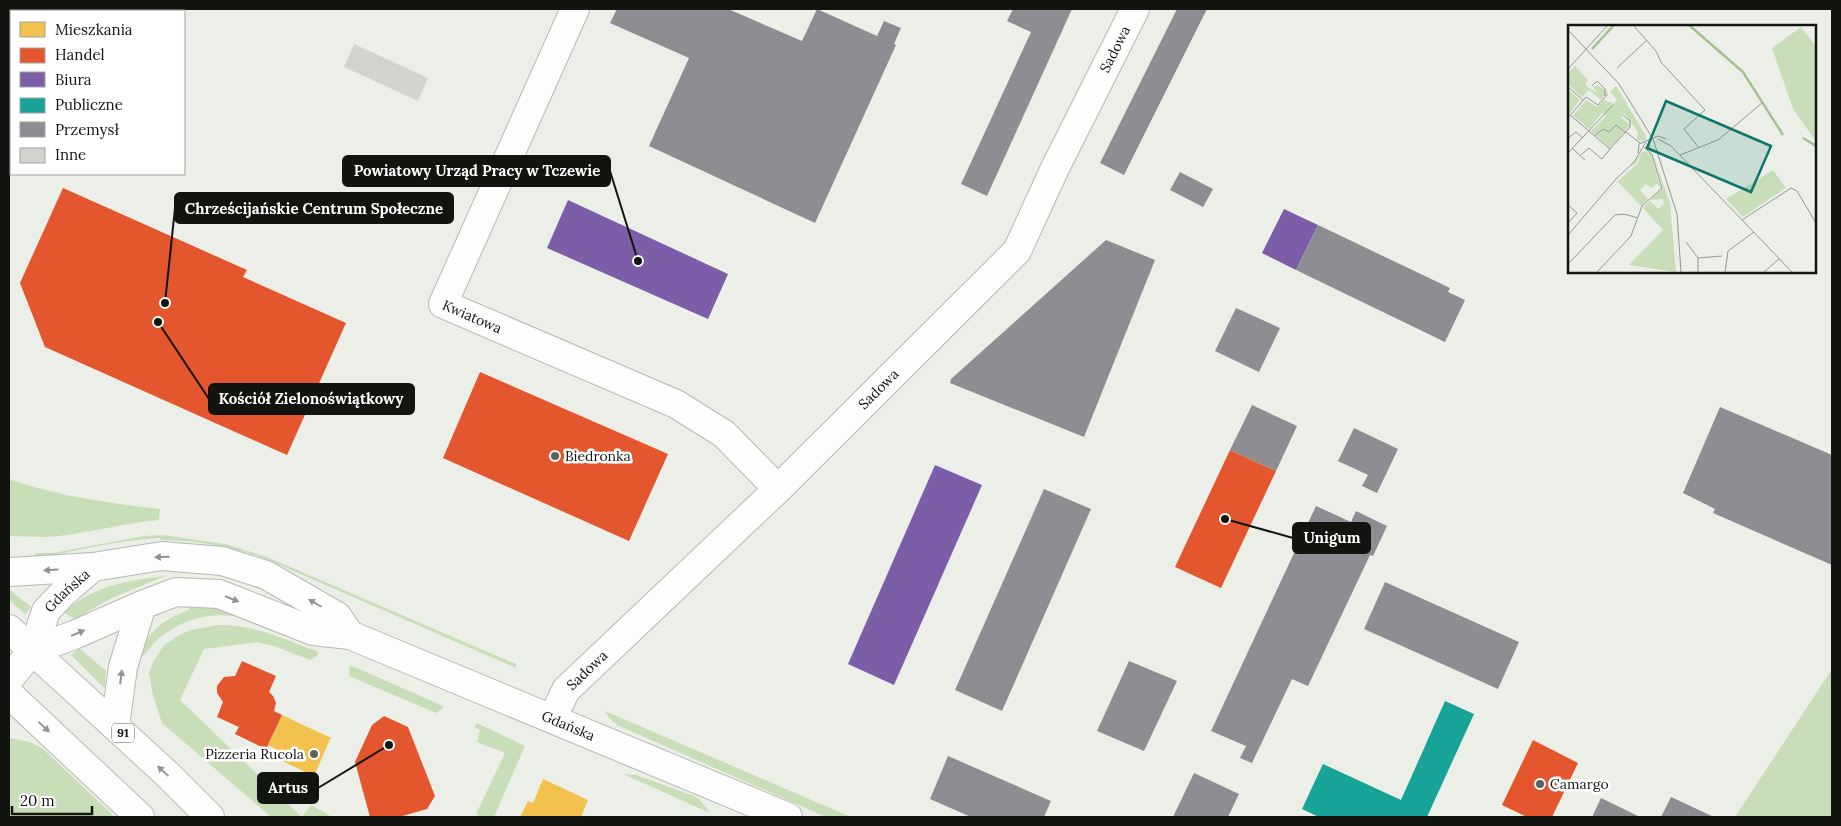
<svg xmlns="http://www.w3.org/2000/svg" width="1841" height="826" viewBox="0 0 1841 826" font-family="Lora,serif">
<style>
.green{fill:#c8deb9}
.homes{fill:#f2c14e}
.shops{fill:#e4572e}
.offices{fill:#7b5ea7}
.public{fill:#17a398}
.industry{fill:#8d8d92}
.building{fill:#d1d4cf}
.lines{fill:none;stroke-linecap:round;stroke-linejoin:round}
.street-casing{stroke:#b6b9b3;stroke-width:30}
.secondary-casing{stroke:#b6b9b3;stroke-width:30}
.primary-casing{stroke:#b6b9b3;stroke-width:30}
.street{stroke:#fcfdfc;stroke-width:28}
.secondary{stroke:#fcfdfc;stroke-width:28}
.primary{stroke:#fcfdfc;stroke-width:28}
.oneway{fill:#939492}
.poi-dot{fill:#5e615c;stroke:#fff;stroke-width:2}
.labels{text-anchor:middle;stroke-width:5;stroke-linejoin:round;paint-order:stroke}
.shield{fill:#fff;stroke:#595a58;stroke-width:1}
.shield-label{font-size:12px;font-weight:bold;fill:#121410}
.street-label{font-size:14px;fill:#121410;stroke:#fff}
.poi-label{font-size:14px;fill:#121410;stroke:#fff;text-anchor:start}
.inset-river{fill:none;stroke:#a4c090;stroke-width:2.5}
.inset-road{fill:none;stroke:#949792;stroke-width:1}
.view{fill:#0f766e;fill-opacity:0.15;stroke:#0f766e;stroke-width:2.5}
.inset-edge{fill:none;stroke:#121410;stroke-width:2.5}
.leader{fill:none;stroke:#121410;stroke-width:2}
.callout-dot{fill:#121410;stroke:#fff;stroke-width:2}
.callout{fill:#121410;stroke:#121410;stroke-width:2}
.callout-label{font-size:15px;text-anchor:middle;font-weight:bold;fill:#fff}
</style>
<rect width="100%" height="100%" fill="#ebefe8"/>
<!-- green -->
<path class="green" d="M9,479C57,496 109,503 160,509L159,520C125,523 93,532 59,536C42,538 26,536 9,536Z
M163,535L225,544L267,557L516,664V668L266,559C232,546 198,541 161,540L160,538C116,540 73,552 29,560L36,553H53L144,536Z
M165,576L112,598L75,619L63,612C98,585 123,581 165,576Z
M9,589L31,607L25,614L9,600Z
M218,607L249,618C212,611 183,617 155,642C149,648 145,657 136,660C148,632 160,621 189,610V608Z
M218,625C253,624 286,640 319,652L317,656L310,660L277,647L257,642L204,649L180,700L302,817L311,805L332,817H271L162,723L153,696L149,673L153,662L164,645L179,635L191,630Z
M79,648L106,671L105,687H103L71,655Z
M350,665L443,706L442,709L436,713L349,676Z
M1832,669V817H1735Z
M605,711L851,817H826L617,725L609,718Z
M477,723L525,746L494,817H481L476,814L505,753L477,742L480,730L474,727Z
M9,738L30,742L43,749L115,817H9Z
M623,774L636,775L694,796L700,800L710,813Z"/>
<!-- homes -->
<path class="homes" d="M282,715L329,737H331L314,776L282,761L280,757L281,752L270,746L267,747Z
M543,779L588,800L581,817H520L528,801L533,803Z"/>
<!-- shops -->
<path class="shops" d="M9,9H25L23,11H11L10,18L9,17Z
M56,9H109L108,11H57L55,10Z
M63,188L247,270L243,277L346,323L287,455L45,347L20,283Z
M480,372L668,454L629,541L443,458Z
M1230,450L1276,471L1221,588L1175,567Z
M242,661L276,676L269,692L273,696L276,703L274,711L282,715L266,749L235,734L239,727L217,717L223,702L217,693V686L224,677L235,676Z
M384,716L408,727L435,796L427,809L399,817H370L355,762L372,725Z
M1533,740L1578,763L1552,817H1527L1502,805Z"/>
<!-- offices -->
<path class="offices" d="M568,200L728,274L708,319L547,248Z
M1284,209L1318,225L1296,270L1262,253Z
M935,465L982,485L894,685L848,664Z"/>
<!-- public -->
<path class="public" d="M1445,701L1474,714L1427,817H1319L1302,809L1323,764L1401,800Z"/>
<!-- industry -->
<path class="industry" d="M617,9H728L802,41L817,9L877,36L884,21L901,28L894,44L896,45L815,223L649,146L689,58L610,23Z
M1013,9H1072L987,196L961,184L1031,32L1007,21Z
M1177,9H1207L1124,175L1100,163Z
M1180,172L1213,189L1203,207L1170,190Z
M1318,225L1450,288L1448,292L1465,300L1445,342L1296,270Z
M1106,240L1155,260L1084,437L950,383L951,379Z
M1236,308L1280,328L1259,372L1215,351Z
M1252,405L1297,426L1276,471L1230,450Z
M1720,407L1832,455V565L1713,513L1715,509L1683,493Z
M1354,428L1398,449L1377,493L1362,486L1368,475L1338,461Z
M1044,489L1091,509L1002,711L955,690Z
M1316,506L1351,522L1356,511L1387,526L1373,556L1370,555L1308,686L1292,679L1252,763L1240,758L1246,746L1211,731Z
M1385,582L1519,642L1498,689L1364,629Z
M1129,661L1177,681L1144,751L1097,731Z
M948,756L1051,801L1044,817H971L930,799Z
M1194,773L1239,794L1228,817H1173Z
M1671,797L1714,817H1661Z
M1601,798L1640,817H1592Z"/>
<!-- building -->
<path class="building" d="M354,44L428,78L418,101L344,67Z"/>
<g class="lines">
<!-- street casing -->
<g class="street-casing">
<g id="street">
<path id="s1" d="M575,9L443,304L676,404L724,434L778,489"/>
<path id="s2" d="M552,719L566,690L778,489L1017,251L1055,168L1135,9"/>
</g>
</g>
<!-- secondary casing -->
<g class="secondary-casing">
<g id="secondary">
<path id="s3" d="M33,650L74,635L142,605L176,592L219,594L313,631L350,635L788,817"/>
<path id="s4" d="M9,679L33,650L46,611L63,593L93,567L162,556L222,561L266,575L337,616L350,635"/>
</g>
</g>
<!-- primary casing -->
<g class="primary-casing">
<path id="primary" d="M9,572L93,567
M9,629L167,774L210,817
M9,694L140,817
M115,726L123,667L142,605"/>
</g>
<!-- street -->
<use href="#street" class="street"/>
<!-- secondary -->
<use href="#secondary" class="secondary"/>
<!-- primary -->
<use href="#primary" class="primary"/>
</g>
<!-- one-way arrows -->
<defs><path id="oneway-solid" d="M-6-.8H1V-3.2L6.5 0L1 3.2V.8H-6Z" transform="scale(1.25)"/></defs>
<g class="oneway">
<use href="#oneway-solid" transform="translate(162 557) rotate(178)"/>
<use href="#oneway-solid" transform="translate(51 570) rotate(176)"/>
<use href="#oneway-solid" transform="translate(232 599) rotate(22)"/>
<use href="#oneway-solid" transform="translate(315 603) rotate(-150)"/>
<use href="#oneway-solid" transform="translate(78 633) rotate(-23)"/>
<use href="#oneway-solid" transform="translate(121 677) rotate(-83)"/>
<use href="#oneway-solid" transform="translate(44 727) rotate(43)"/>
<use href="#oneway-solid" transform="translate(163 771) rotate(-137)"/>
</g>
<!-- markers -->
<g class="poi-dot">
<circle cx="555" cy="456" r="5"/>
<circle cx="314" cy="754" r="5"/>
<circle cx="1540" cy="784" r="5"/>
</g>
<g class="labels">
<!-- shield labels -->
<rect class="shield" x="112" y="723.5" width="22" height="19" rx="4"/>
<g class="shield-label">
<text x="123" y="737">91</text>
</g>
<!-- street labels -->
<g class="street-label">
<text dy="5" stroke="none"><textPath href="#s2" startOffset="886">Sadowa</textPath></text>
<text dy="5" stroke="none"><textPath href="#s1" startOffset="355">Kwiatowa</textPath></text>
<text dy="5" stroke="none"><textPath href="#s2" startOffset="466">Sadowa</textPath></text>
<text dy="5" stroke="none"><textPath href="#s4" startOffset="108">Gdańska</textPath></text>
<text dy="5" stroke="none"><textPath href="#s2" startOffset="61">Sadowa</textPath></text>
<text dy="5" stroke="none"><textPath href="#s3" startOffset="572">Gdańska</textPath></text>
</g>
<!-- poi labels -->
<g class="poi-label">
<text x="565" y="461">Biedronka</text>
<text x="304" y="759" text-anchor="end">Pizzeria Rucola</text>
<text x="1550" y="789">Camargo</text>
</g>
</g>
<!-- overview -->
<g transform="translate(1568 25)">
<rect width="248" height="248" fill="#ebefe8"/>
<path d="M233,2L247,20V115L225,84L204,23ZM7,41L20,55L17,59L21,63L30,68L25,63L29,60L40,67L33,75L21,65L14,72L0,59V48ZM48,61L78,111L77,116L69,115L70,107L56,88L53,92L62,100L42,123L23,106L38,91L34,88L21,104L5,91L18,75L29,82L36,75L46,79L49,74L42,67ZM0,65L12,75L0,91ZM81,118L102,178L108,247L61,240L95,205L75,183L82,176L90,184L96,179L95,174L82,175L95,162L85,131L77,122ZM77,126L83,130L93,164L89,159L83,163L78,159L72,165L80,174L73,181L50,157L20,190L51,155L70,138L73,129L68,138L62,142L73,128ZM205,145L218,163L175,192L158,174Z" fill="#c8deb9"/>
<path class="inset-river" d="M121,0L175,47L215,110M24,24L46,0M235,113L248,121"/>
<path class="inset-road" d="M65,0L88,26L93,37L137,85L116,104L131,123M0,5L51,59L85,114L109,189L113,247M49,43L79,15M0,44L40,0M24,61L29,56L37,64V71M0,62L15,75M2,90L42,124L62,102V96L55,90M0,93L18,72L30,80L40,69M58,107L72,118M26,111L35,104L41,107L48,100L58,108M0,113L8,107L15,113M90,114L103,121L224,247M4,123L17,135M0,128L45,80M70,128L71,119L90,111L98,114M13,130L21,123L34,134L42,124M112,130L150,115L194,78M0,180L9,188L0,198M174,195L223,163L229,166L248,198M0,210L48,154L66,137L78,117M118,217L130,233V247M130,233L154,231M0,239L47,190L56,189L70,193M29,247L63,211L74,181L94,163L84,130L76,122M157,247L160,226L186,207M196,247L211,234"/>
<path class="view" d="M98,76L203,121L183,167L79,123Z"/>
<rect width="248" height="248" class="inset-edge"/>
</g>
<!-- callouts -->
<path class="leader" d="M638 261L610 171M165 303L175 208M158 322L209 399M1225 519L1293 538M389 745L318 788"/>
<g class="callout-dot">
<circle cx="638" cy="261" r="5"/>
<circle cx="165" cy="303" r="5"/>
<circle cx="158" cy="322" r="5"/>
<circle cx="1225" cy="519" r="5"/>
<circle cx="389" cy="745" r="5"/>
</g>
<g class="callout">
<rect x="343" y="156" width="267" height="30" rx="5"/>
<rect x="175" y="193" width="278" height="30" rx="5"/>
<rect x="209" y="384" width="205" height="30" rx="5"/>
<rect x="1293" y="523" width="77" height="30" rx="5"/>
<rect x="258" y="773" width="60" height="30" rx="5"/>
</g>
<g class="callout-label">
<text x="477" y="176">Powiatowy Urząd Pracy w Tczewie</text>
<text x="314" y="214">Chrześcijańskie Centrum Społeczne</text>
<text x="311" y="404">Kościół Zielonoświątkowy</text>
<text x="1332" y="543">Unigum</text>
<text x="288" y="793">Artus</text>
</g>
<!-- border -->
<rect width="1841" height="826" fill="none" stroke="#121410" stroke-width="20"/>
<!-- legend -->
<rect x="10" y="10" width="175" height="165" fill="#ffffff" stroke="#a0a19f"/>
<rect x="20" y="22" width="25" height="15" fill="#f2c14e" stroke="#a0a19f"/>
<text x="55" y="35" font-size="15" fill="#121410">Mieszkania</text>
<rect x="20" y="48" width="25" height="15" fill="#e4572e" stroke="#a0a19f"/>
<text x="55" y="60" font-size="15" fill="#121410">Handel</text>
<rect x="20" y="72" width="25" height="15" fill="#7b5ea7" stroke="#a0a19f"/>
<text x="55" y="85" font-size="15" fill="#121410">Biura</text>
<rect x="20" y="98" width="25" height="15" fill="#17a398" stroke="#a0a19f"/>
<text x="55" y="110" font-size="15" fill="#121410">Publiczne</text>
<rect x="20" y="122" width="25" height="15" fill="#8d8d92" stroke="#a0a19f"/>
<text x="55" y="135" font-size="15" fill="#121410">Przemysł</text>
<rect x="20" y="148" width="25" height="15" fill="#d1d4cf" stroke="#a0a19f"/>
<text x="55" y="160" font-size="15" fill="#121410">Inne</text>
<!-- scale -->
<path d="M12 806v8h80v-8" fill="none" stroke="#121410" stroke-width="2.5"/>
<text x="20" y="806" font-size="15" fill="#121410" stroke="#ffffff" stroke-width="4" paint-order="stroke">20 m</text>
</svg>
